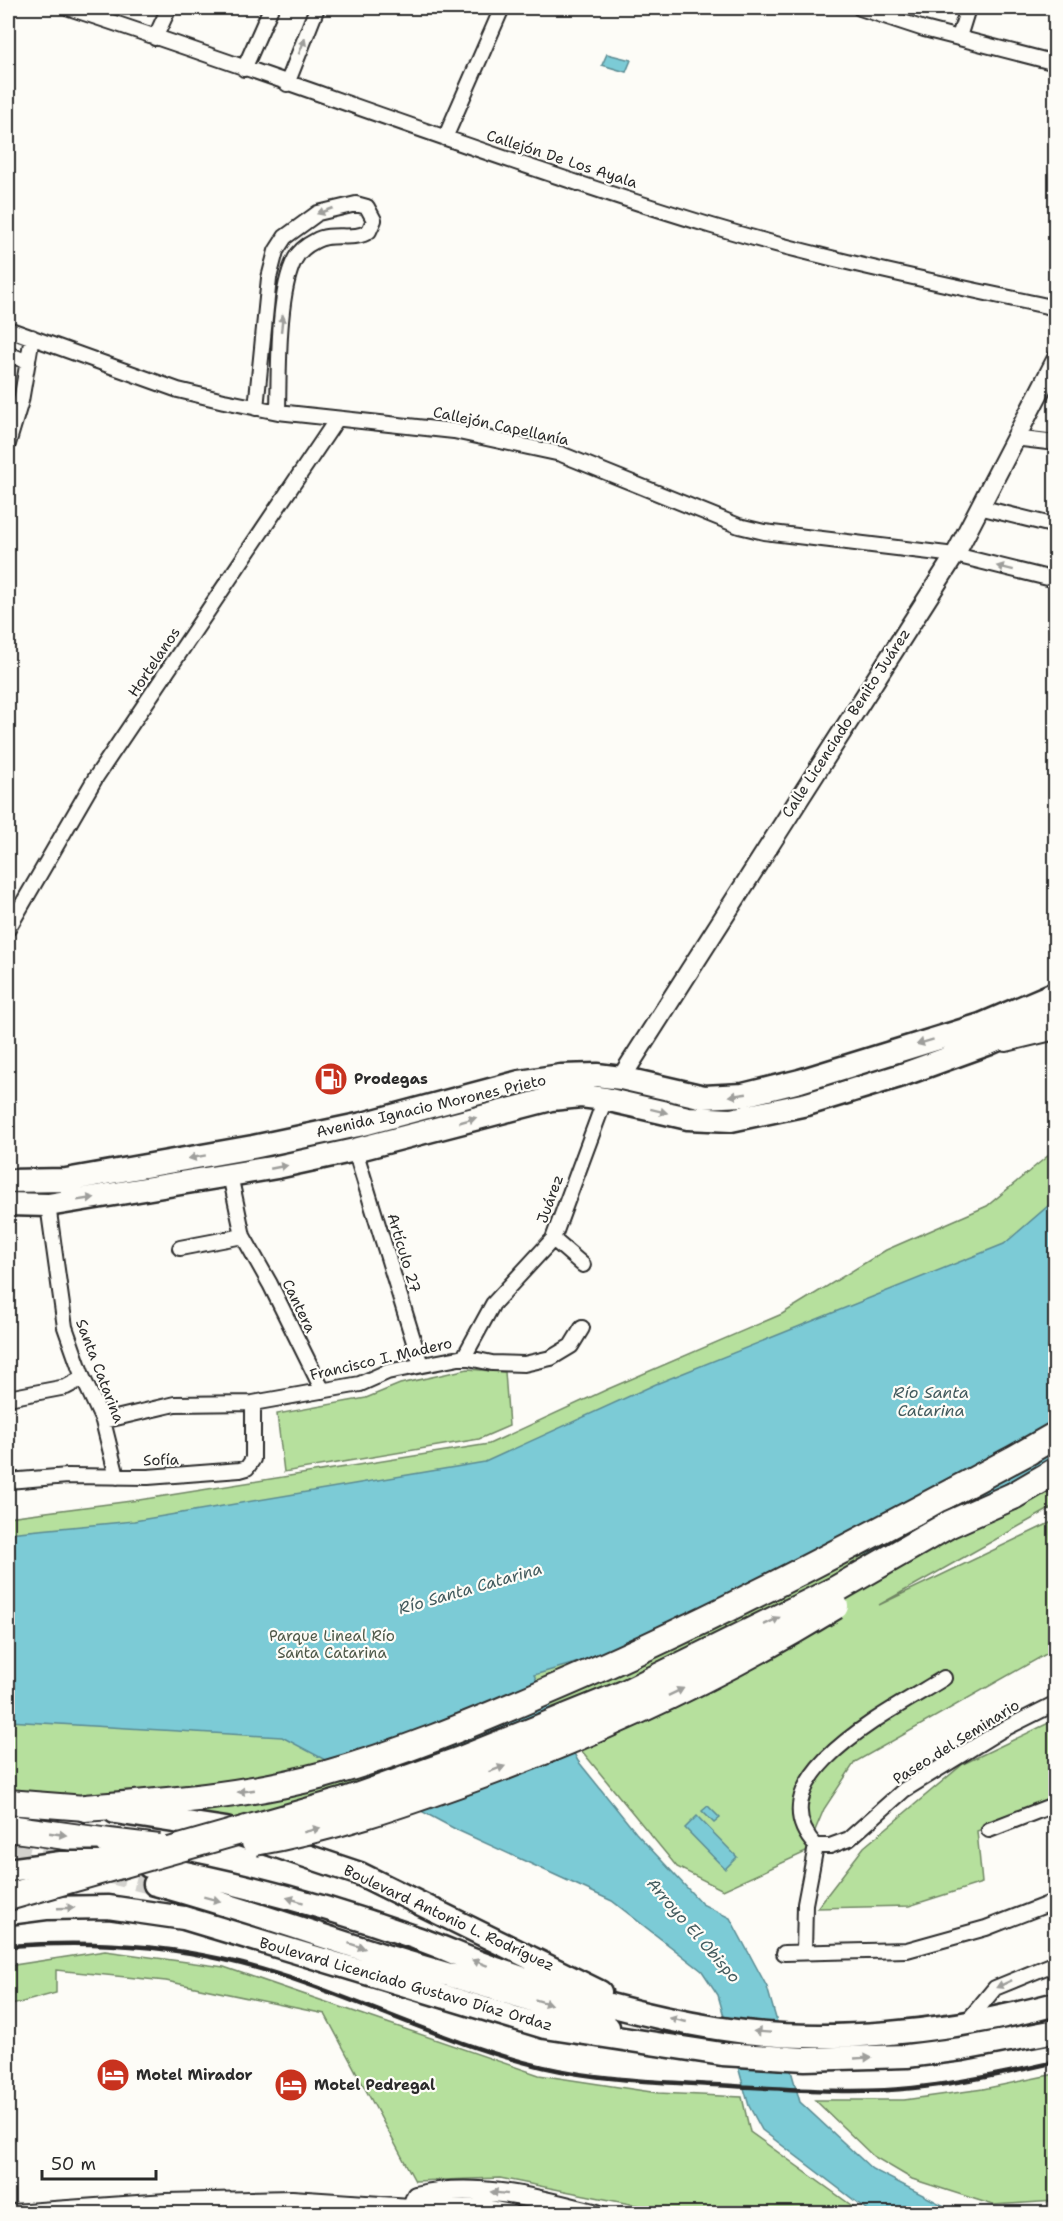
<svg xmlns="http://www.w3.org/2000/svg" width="1063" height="2221" viewBox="0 0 1063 2221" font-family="'Shantell Sans',sans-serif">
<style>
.green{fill:#b6e09d;stroke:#708664;stroke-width:1.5}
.water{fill:#7bcbd6;stroke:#5b8b92;stroke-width:1.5}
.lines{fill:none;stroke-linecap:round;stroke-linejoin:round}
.primary-tunnel{stroke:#d3d2ce;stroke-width:22;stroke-dasharray:22 11;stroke-linecap:butt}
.minor-casing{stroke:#2b2b2b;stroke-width:18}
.tertiary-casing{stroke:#2b2b2b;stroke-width:22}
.primary-casing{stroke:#2b2b2b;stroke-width:27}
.trunk-casing{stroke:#2b2b2b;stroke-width:28}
.motorway-casing{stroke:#2b2b2b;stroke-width:30}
.minor{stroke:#fdfcf7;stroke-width:14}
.tertiary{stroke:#fdfcf7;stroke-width:18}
.primary{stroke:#fdfcf7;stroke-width:22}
.trunk{stroke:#fdfcf7;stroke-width:24}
.motorway{stroke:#fdfcf7;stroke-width:26}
.rail{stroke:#2b2b2b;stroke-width:4.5}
.primary-bridge-casing{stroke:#2b2b2b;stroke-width:27;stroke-linecap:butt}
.motorway-bridge-casing{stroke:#2b2b2b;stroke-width:30;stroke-linecap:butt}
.primary-bridge{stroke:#fdfcf7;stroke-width:22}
.motorway-bridge{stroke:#fdfcf7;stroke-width:26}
.oneway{fill:#9e9e9b}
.labels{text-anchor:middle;stroke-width:4.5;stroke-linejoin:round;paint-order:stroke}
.street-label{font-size:15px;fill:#2b2b2b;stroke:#fdfcf7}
.poi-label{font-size:15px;font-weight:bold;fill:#2b2b2b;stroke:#fdfcf7;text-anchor:start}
.park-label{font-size:15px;fill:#4e5848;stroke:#fdfcf7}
.water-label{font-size:16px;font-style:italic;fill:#435b5e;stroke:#fdfcf7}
</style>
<rect width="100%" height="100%" fill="#fdfcf7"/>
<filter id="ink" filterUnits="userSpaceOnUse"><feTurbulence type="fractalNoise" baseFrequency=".0167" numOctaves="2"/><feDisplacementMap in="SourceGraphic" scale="12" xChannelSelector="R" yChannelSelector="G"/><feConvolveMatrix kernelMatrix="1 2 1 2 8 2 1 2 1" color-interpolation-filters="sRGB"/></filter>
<g filter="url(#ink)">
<!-- green -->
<path class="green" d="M1055,1150V1506L879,1605L1054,1521L1055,1649L855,1762L824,1809L806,1852L723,1890L677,1867L581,1750L592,1744L296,1821L174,1816L8,1800V1517L139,1500L489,1444L608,1389L782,1314L886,1250L987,1206Z
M468,1369L505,1372L509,1426L479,1439L284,1472L277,1414L366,1398L400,1384Z
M1055,1720V1801L977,1831L982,1883L909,1906L817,1908L864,1847L963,1764Z
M105,1951L224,1967L539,2075L658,2093L742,2097L750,2132L862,2213H657L640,2206L500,2178L415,2181L325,2014L166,1981L56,1970V1993L8,2006V1966Z
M1055,2074V2201L993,2205L912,2179L873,2156L815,2100H904L983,2089Z"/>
<!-- water -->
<path class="water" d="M607,54L631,60L626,72L602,65Z
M1055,1200V1460L1004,1500L620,1650L534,1675L578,1761L636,1833L702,1904L730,1918L767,1987L800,2102L872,2169L948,2208L973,2213H871L762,2130L749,2106L718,1995L702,1971L612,1901L457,1830L282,1737L8,1721V1533L134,1521L485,1462L656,1384L1004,1244Z
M708,1806L720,1818L714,1823L702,1811Z
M697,1816L737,1857L725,1869L685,1828Z"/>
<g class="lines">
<!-- primary-tunnel -->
<path class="primary-tunnel" d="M8,1847L155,1884"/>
<!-- minor casing -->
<g class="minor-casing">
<path id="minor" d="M69,8C284,78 496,160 712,226C825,260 941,283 1056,308
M860,8L924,29L1056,63
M959,37L968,8
M155,38L169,8
M244,69L271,8
M287,84L317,8
M445,138L502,8
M8,329L178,390L224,401L278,412L454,431L561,454L739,526L764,532L955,555L1056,580
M8,354L28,362
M256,408L269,278L276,251L285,237L318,213L356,204L367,207L374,220L369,231C354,242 332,231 315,241C307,245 299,251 295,259C277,292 279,373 278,412
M1014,438L1056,443
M8,444L21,401L32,337
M979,507L1056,526
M8,929L96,777L337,419
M355,1150L421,1365
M230,1175L243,1236L270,1284L323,1391
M48,1205L65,1327L83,1378L103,1421L117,1477
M553,1239L583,1265
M180,1248L243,1236
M464,1357L493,1304L553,1239L605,1099
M8,1398L66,1387L83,1378
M103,1421L175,1404L253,1403L360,1384L387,1372L464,1357L492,1363L524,1364L551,1358L571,1346L582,1328
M8,1481L68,1476L148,1477L240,1470L247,1468L253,1459V1403
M989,1830L1056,1804
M816,1846H830L849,1839L904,1790L1000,1731L1056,1703
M816,1846C751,1777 899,1707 944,1678
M804,1952L805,1904L816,1846
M784,1953L907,1950L986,1928L1056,1901
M966,2023L995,1988L1056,1963"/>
</g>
<!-- tertiary casing -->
<g class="tertiary-casing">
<path id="tertiary" d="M1006,1042L1056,1030
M621,1078L955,555L1056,360
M12,2214L166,2203L292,2200L410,2208L485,2209L510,2214
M409,2214L416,2196C475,2181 540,2199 597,2214"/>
</g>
<!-- primary casing -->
<g class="primary-casing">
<path id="primary" d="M8,1181L66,1180L253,1147L363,1124L520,1082L561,1076L597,1075L621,1078L704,1097L743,1095L800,1081L981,1025L1056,993
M8,1204L48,1205L277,1167L355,1150L551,1099L581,1096L605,1099L688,1118L731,1120L807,1104L899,1076L990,1043L1056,1014
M115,1812L226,1829L360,1874L600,1992
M149,1866C238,1882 326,1906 411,1936C441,1946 469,1960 499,1970C568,1995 643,2016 716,2028C823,2046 951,2032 1056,2004
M155,1884C232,1905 306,1931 382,1955C458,1978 534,1998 608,2027
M8,1913L46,1908L108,1907L184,1918L545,2027L722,2054L805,2059L907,2056L962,2049L1056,2031"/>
</g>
<!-- trunk casing -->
<g class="trunk-casing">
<path id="trunk" d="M8,1802L85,1808"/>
</g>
<!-- motorway casing -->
<g class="motorway-casing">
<path id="motorway" d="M1014,1459L1056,1435
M1013,1496L1056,1471
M85,1808C164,1802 245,1796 323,1775C399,1754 471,1724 543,1693C710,1623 869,1536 1029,1451
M8,1828L109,1842"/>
</g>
<!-- minor -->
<use href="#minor" class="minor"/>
<!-- tertiary -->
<use href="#tertiary" class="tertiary"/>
<!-- primary -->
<use href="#primary" class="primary"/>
<!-- trunk -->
<use href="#trunk" class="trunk"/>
<!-- motorway -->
<use href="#motorway" class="motorway"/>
<!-- rail -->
<path class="rail" d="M8,1946C80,1941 150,1943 221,1959C332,1983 432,2041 543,2067C599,2080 657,2082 714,2085C776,2088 851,2095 913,2088C961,2083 1008,2073 1056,2062"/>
<!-- primary-bridge casing -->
<g class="primary-bridge-casing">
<path id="primary-bridge" d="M8,1870L61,1863H111"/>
</g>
<!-- motorway-bridge casing -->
<g class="motorway-bridge-casing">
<path id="motorway-bridge" d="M109,1842L159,1848
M255,1842C330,1829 402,1804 474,1778C599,1732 721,1676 835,1606
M8,1897L345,1801L458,1761L624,1694L835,1590L950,1524L1013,1496"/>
</g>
<!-- primary-bridge -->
<use href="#primary-bridge" class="primary-bridge"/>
<!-- motorway-bridge -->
<use href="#motorway-bridge" class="motorway-bridge"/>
</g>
<!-- one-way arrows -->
<defs><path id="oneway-solid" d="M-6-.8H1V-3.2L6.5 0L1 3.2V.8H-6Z" transform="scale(1.5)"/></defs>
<g class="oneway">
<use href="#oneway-solid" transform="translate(302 46) rotate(-69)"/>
<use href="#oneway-solid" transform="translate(325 211) rotate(160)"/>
<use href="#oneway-solid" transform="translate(282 323) rotate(-84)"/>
<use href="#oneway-solid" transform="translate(1005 568) rotate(-166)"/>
<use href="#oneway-solid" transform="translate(925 1042) rotate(163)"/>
<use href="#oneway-solid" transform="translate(738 1095) rotate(172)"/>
<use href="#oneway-solid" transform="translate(659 1111) rotate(14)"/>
<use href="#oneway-solid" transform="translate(468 1120) rotate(-16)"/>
<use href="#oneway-solid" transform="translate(197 1157) rotate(170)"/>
<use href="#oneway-solid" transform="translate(279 1167) rotate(-11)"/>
<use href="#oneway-solid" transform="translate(86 1199) rotate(-9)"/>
<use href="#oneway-solid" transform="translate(772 1621) rotate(-26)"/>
<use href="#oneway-solid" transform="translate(676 1692) rotate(-26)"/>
<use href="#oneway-solid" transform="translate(497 1769) rotate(-20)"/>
<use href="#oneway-solid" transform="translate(246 1791) rotate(172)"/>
<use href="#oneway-solid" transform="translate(312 1830) rotate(-15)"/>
<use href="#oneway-solid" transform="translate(58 1834) rotate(8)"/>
<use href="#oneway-solid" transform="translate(212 1899) rotate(15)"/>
<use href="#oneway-solid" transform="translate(295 1900) rotate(-163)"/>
<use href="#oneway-solid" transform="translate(66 1908) rotate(-2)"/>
<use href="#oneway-solid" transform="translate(357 1946) rotate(18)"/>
<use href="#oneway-solid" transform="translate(480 1963) rotate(-159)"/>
<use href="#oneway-solid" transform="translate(1004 1984) rotate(155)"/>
<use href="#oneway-solid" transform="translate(543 2002) rotate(17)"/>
<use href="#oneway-solid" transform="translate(678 2020) rotate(-167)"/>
<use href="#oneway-solid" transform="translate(762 2032) rotate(-176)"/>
<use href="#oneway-solid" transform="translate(863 2058) rotate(-3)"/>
<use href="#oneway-solid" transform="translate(499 2193) rotate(-173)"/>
</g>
</g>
<!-- icons -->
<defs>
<g id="fuel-disc" transform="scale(1.725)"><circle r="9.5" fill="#c8321e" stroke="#fdfcf7"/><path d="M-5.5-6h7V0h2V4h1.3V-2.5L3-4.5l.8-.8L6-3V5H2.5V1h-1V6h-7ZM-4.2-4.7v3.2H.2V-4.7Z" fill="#fff"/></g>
<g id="hotel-disc" transform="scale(1.725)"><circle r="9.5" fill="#c8321e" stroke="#fdfcf7"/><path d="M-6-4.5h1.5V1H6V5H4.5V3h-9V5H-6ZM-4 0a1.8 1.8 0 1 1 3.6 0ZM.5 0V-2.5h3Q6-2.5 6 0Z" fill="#fff"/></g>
</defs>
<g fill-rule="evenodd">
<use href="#fuel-disc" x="331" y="1079"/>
<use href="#hotel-disc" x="113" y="2075"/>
<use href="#hotel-disc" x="291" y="2085"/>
</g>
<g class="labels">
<!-- street labels -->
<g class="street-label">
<text transform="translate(562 159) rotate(18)" y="5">Callejón De Los Ayala</text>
<text transform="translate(501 426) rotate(12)" y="5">Callejón Capellanía</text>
<text transform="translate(154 662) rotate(-56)" y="5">Hortelanos</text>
<text transform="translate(846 723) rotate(-57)" y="5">Calle Licenciado Benito Juárez</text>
<text transform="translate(431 1106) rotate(-13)" y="5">Avenida Ignacio Morones Prieto</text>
<text transform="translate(550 1199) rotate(-70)" y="5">Juárez</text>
<text transform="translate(404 1253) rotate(73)" y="5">Artículo 27</text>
<text transform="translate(299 1306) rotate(64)" y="5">Cantera</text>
<text transform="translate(381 1359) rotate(-13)" y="5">Francisco I. Madero</text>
<text transform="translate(100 1371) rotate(69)" y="5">Santa Catarina</text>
<text transform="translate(161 1460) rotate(-2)" y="5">Sofía</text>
<text transform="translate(956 1742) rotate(-32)" y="5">Paseo del Seminario</text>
<text transform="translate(449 1918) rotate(25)" y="5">Boulevard Antonio L. Rodríguez</text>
<text transform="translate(406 1984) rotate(16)" y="5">Boulevard Licenciado Gustavo Díaz Ordaz</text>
</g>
<!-- poi labels -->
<g class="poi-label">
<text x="354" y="1084">Prodegas</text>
<text x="136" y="2080">Motel Mirador</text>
<text x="314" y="2090">Motel Pedregal</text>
</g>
<!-- park labels -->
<g class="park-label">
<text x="332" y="1641">Parque Lineal Río<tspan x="332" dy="17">Santa Catarina</tspan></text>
</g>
<!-- water labels -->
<g class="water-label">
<text x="931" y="1398">Río Santa<tspan x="931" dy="18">Catarina</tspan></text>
<text transform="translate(470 1588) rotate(-16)" y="6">Río Santa Catarina</text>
<text transform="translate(694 1930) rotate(49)" y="6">Arroyo El Obispo</text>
</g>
</g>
<!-- margin -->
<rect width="1063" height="2221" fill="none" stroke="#fdfcf7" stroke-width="30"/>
<rect x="15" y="15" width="1033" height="2191" fill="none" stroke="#2b2b2b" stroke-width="2" filter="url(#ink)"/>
<!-- scale -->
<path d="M42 2170v9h114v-9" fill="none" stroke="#2b2b2b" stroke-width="3"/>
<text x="51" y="2170" font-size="18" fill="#2b2b2b" stroke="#fdfcf7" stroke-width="4.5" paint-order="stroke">50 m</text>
</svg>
